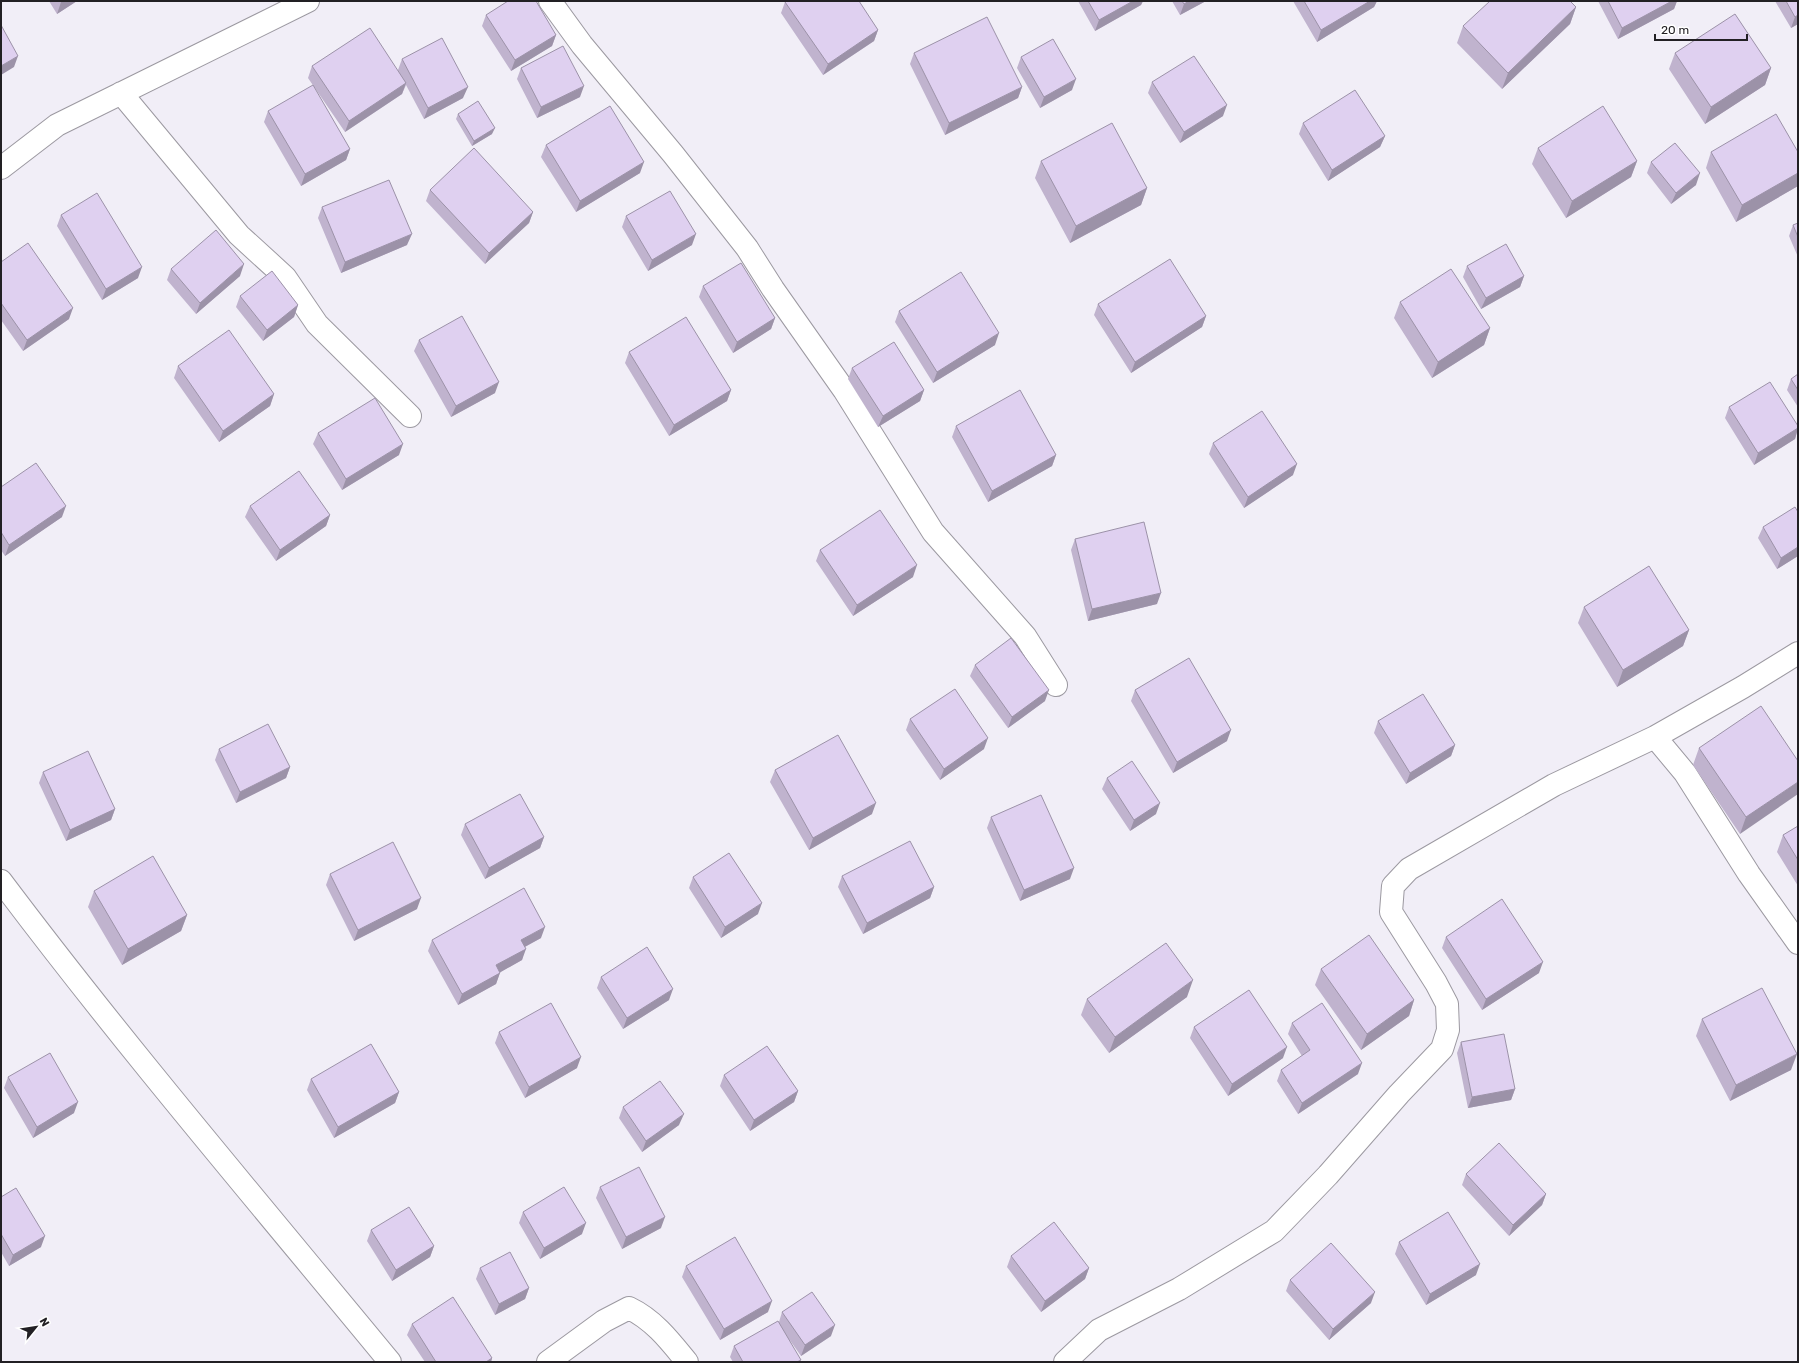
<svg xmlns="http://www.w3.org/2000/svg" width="1799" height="1363" viewBox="0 0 1799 1363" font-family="Rubik,sans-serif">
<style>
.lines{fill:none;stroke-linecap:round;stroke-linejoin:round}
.minor-casing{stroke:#9c99a1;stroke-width:24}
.minor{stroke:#fff;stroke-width:22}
.wall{fill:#c0b3ce}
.shaded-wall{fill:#9c92a8}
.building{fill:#dfd0f0;stroke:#9c92a8}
</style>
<rect width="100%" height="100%" fill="#f1eef7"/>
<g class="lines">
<!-- minor casing -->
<g class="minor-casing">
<path id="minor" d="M550,1L582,45L673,154L747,248L773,289L844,390L933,532L1025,636L1056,685
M121,93L239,235L285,277L317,324L410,416
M1,168L57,125L308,1
M1655,737L1685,773L1749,874L1798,943
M1,881C125,1046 259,1203 390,1362
M548,1362L604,1321L629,1308C654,1320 670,1341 687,1362
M1065,1362L1099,1330L1179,1289L1274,1231L1328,1175L1399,1094L1442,1049L1448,1030L1447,1004L1436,983L1391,912L1393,886L1409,869L1554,785L1655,737L1743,687L1798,653"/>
</g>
<!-- minor -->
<use href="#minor" class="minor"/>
</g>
<!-- wall -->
<path class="wall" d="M49,1H77L57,14Z
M1078,1H1143L1141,5L1095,31Z
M1172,1H1206L1180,15Z
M1293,1H1377L1374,7L1317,42Z
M1598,1H1677L1674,9L1618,39Z
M1775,1H1798V24L1791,28Z
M785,2L878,30L874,41L823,75L781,13Z
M1576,7L1570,24L1502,89L1457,43L1463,26Z
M486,15L556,35L552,46L511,71L482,26Z
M914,53L1022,87L1018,98L945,135L910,64Z
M1675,53L1771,68L1765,85L1705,124L1669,69Z
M1021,57L1072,90L1040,108L1017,68Z
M402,59L463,98L424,119L406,85L402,94L345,132L308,78L312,66L398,70Z
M521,68L580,97L537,118L517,79Z
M1152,82L1223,116L1180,143L1148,93Z
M268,111L350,149L346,160L301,186L264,122Z
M458,114L492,134L472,146L456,119Z
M1303,123L1385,136L1380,147L1328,181L1299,134Z
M546,145L640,173L576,212L541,157Z
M1538,148L1637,161L1631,177L1566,218L1532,164Z
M1711,152H1798V186L1736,222L1706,168Z
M1041,161L1147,188L1141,205L1070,243L1035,178Z
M1651,162L1696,185L1671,204L1647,173Z
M430,190L533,212L529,223L485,264L426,201Z
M322,207L407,245L341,273L318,218Z
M61,215L138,278L102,300L57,226Z
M626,216L692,245L648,271L622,227Z
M1798,223V257L1789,236L1793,225Z
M1,262L69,319L23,351L1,320Z
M1467,266L1524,276L1520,287L1481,309L1463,277Z
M171,269L240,276L196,314L167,280Z
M703,286L775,318L771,329L733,353L699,297Z
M240,296L298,305L294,317L263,341L236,307Z
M1400,302L1490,328L1484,345L1432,378L1394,318Z
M1098,304L1206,316L1202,327L1131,373L1094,315Z
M899,311L995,345L933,383L895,322Z
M419,340L495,393L451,417L414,351Z
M629,352L731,390L727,401L669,436L625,363Z
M178,366L274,394L270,406L219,442L174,378Z
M852,368L924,390L920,401L878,427L848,379Z
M1798,374V407L1787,390L1791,379Z
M1729,407L1798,426V429L1795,439L1754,465L1725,418Z
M956,426L1056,455L1052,466L988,502L952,437Z
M318,433L399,455L342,490L313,444Z
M1213,443L1293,475L1244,508L1209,454Z
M1,487L62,517L5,556L1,550Z
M250,506L330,515L326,526L276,561L245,517Z
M1798,512V556L1777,569L1758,538L1763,527Z
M1075,539L1157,604L1088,621L1071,550Z
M820,550L913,577L853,616L816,561Z
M1584,607L1689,630L1683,646L1617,687L1578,623Z
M975,665L1045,701L1008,728L970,676Z
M1135,690L1227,741L1173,773L1131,701Z
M910,719L984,749L940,780L906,730Z
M1378,721L1455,745L1451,756L1406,784L1374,733Z
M1699,748L1798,761L1740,834L1693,765Z
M219,749L290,767L286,778L236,803L215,760Z
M775,770L872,814L809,850L770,782Z
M43,772L115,809L111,820L66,841L39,783Z
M1107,778L1156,814L1130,831L1102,789Z
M991,817L1070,879L1020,901L987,828Z
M465,824L544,837L540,848L485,879L461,835Z
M1798,826V886L1777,852L1783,835Z
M330,874L417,909L354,941L326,885Z
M842,876L934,887L930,898L863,934L838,887Z
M693,877L758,914L721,938L689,888Z
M94,891L187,915L181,931L122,965L88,907Z
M1446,937L1539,973L1482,1010L1442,948Z
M541,938L525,947L522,960L500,972L496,984L458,1005L428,951L432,940Z
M1321,969L1414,1000L1409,1016L1361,1050L1315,985Z
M601,977L669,1000L623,1029L597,988Z
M1187,997L1109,1053L1081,1015L1087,999Z
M1702,1019L1791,1070L1730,1101L1696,1036Z
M1292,1023L1358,1074L1298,1114L1277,1081L1281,1070L1302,1056L1288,1034Z
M1194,1027L1283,1058L1228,1096L1190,1038Z
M499,1032L577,1068L525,1098L495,1043Z
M1461,1042L1515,1089L1511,1100L1468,1108L1457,1053Z
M724,1075L798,1091L794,1102L750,1131L720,1086Z
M8,1077L74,1113L33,1138L4,1088Z
M311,1079L399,1092L395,1103L334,1138L307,1090Z
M623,1107L679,1125L642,1152L619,1118Z
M1466,1174L1546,1194L1542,1205L1509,1236L1462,1185Z
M600,1187L661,1228L622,1249L596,1198Z
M1,1197L41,1247L9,1266L1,1252Z
M523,1212L582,1234L540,1259L519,1223Z
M371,1230L434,1246L430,1257L392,1281L367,1241Z
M1399,1242L1476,1275L1426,1305L1395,1254Z
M1011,1256L1089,1268L1085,1279L1041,1312L1007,1267Z
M686,1266L768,1312L720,1340L682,1277Z
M480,1268L529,1288L525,1299L495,1315L476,1279Z
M1290,1280L1371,1303L1329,1340L1286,1291Z
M782,1312L831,1336L801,1356L789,1339L800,1362H733L730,1357L734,1346L779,1322Z
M412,1324L492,1358L491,1362H425L407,1335Z"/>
<!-- shaded-wall -->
<path class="shaded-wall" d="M63,1H77L57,14L61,2Z
M1133,1H1143L1141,5L1095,31L1099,20Z
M1189,1H1206L1180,15L1184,4Z
M1370,1H1377L1374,7L1317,42L1321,30Z
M1672,1H1677L1674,9L1618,39L1622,28Z
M1576,7L1570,24L1502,89L1508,73Z
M1798,15V24L1791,28L1795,17Z
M878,30L874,41L823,75L828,64Z
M556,35L552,46L511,71L515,60Z
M18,56L14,67L1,75V66Z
M1771,68L1765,85L1705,124L1711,107Z
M1076,79L1072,90L1040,108L1044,97Z
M406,83L402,94L345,132L349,121Z
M584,86L580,97L537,118L541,107Z
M468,87L463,98L424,119L428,108Z
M1022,87L1018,98L945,135L949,123Z
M1227,105L1223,116L1180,143L1184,132Z
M495,128L492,134L472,146L474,141Z
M1385,136L1380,147L1328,181L1332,170Z
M350,149L346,160L301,186L305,174Z
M1637,161L1631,177L1566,218L1572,201Z
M644,162L640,173L576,212L580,201Z
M1700,173L1696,185L1671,204L1676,193Z
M1798,173V186L1736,222L1742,205Z
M1147,188L1141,205L1070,243L1076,226Z
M533,212L529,223L485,264L489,253Z
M412,234L407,245L341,273L345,262Z
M696,234L692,245L648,271L652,260Z
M244,264L240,276L196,314L200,303Z
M142,267L138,278L102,300L106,289Z
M1524,276L1520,287L1481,309L1486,298Z
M298,305L294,317L263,341L267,330Z
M73,308L69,319L23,351L27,340Z
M1206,316L1202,327L1131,373L1135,362Z
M775,318L771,329L733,353L737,342Z
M1490,328L1484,345L1432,378L1438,362Z
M999,333L995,345L933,383L937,372Z
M499,382L495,393L451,417L456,406Z
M731,390L727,401L669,436L674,425Z
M924,390L920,401L878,427L883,416Z
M274,394L270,406L219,442L223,431Z
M1798,428L1795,439L1754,465L1758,453Z
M403,444L399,455L342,490L346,479Z
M1056,455L1052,466L988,502L992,491Z
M1297,464L1293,475L1244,508L1248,497Z
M66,506L62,517L5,556L9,545Z
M330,515L326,526L276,561L280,550Z
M1798,547V556L1777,569L1781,558Z
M917,565L913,577L853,616L857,605Z
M1161,593L1157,604L1088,621L1092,609Z
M1689,630L1683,646L1617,687L1623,670Z
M1049,690L1045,701L1008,728L1012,717Z
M1231,730L1227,741L1173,773L1177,762Z
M988,738L984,749L940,780L944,769Z
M1455,745L1451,756L1406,784L1410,773Z
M290,767L286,778L236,803L240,792Z
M1798,782V794L1740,834L1746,817Z
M876,803L872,814L809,850L813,838Z
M1160,803L1156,814L1130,831L1134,820Z
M115,809L111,820L66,841L70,830Z
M544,837L540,848L485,879L489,868Z
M1074,868L1070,879L1020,901L1024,890Z
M934,887L930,898L863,934L867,923Z
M421,898L417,909L354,941L358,930Z
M762,903L758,914L721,938L725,927Z
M187,915L181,931L122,965L128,949Z
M545,927L541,938L517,951L521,940Z
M526,949L522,960L492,977L496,965Z
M1543,962L1539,973L1482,1010L1486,999Z
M500,973L496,984L458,1005L462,994Z
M1193,980L1187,997L1109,1053L1115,1037Z
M673,989L669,1000L623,1029L627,1018Z
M1414,1000L1409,1016L1361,1050L1367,1034Z
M1287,1047L1283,1058L1228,1096L1232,1084Z
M1797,1054L1791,1070L1730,1101L1736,1085Z
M581,1057L577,1068L525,1098L529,1087Z
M1362,1063L1358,1074L1298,1114L1302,1103Z
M1515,1089L1511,1100L1468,1108L1472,1097Z
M798,1091L794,1102L750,1131L754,1120Z
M399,1092L395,1103L334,1138L338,1127Z
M78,1102L74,1113L33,1138L37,1127Z
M684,1114L679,1125L642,1152L646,1141Z
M1546,1194L1542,1205L1509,1236L1513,1225Z
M665,1217L661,1228L622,1249L626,1237Z
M586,1223L582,1234L540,1259L544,1248Z
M45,1236L41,1247L9,1266L13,1255Z
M434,1246L430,1257L392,1281L396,1270Z
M1480,1264L1476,1275L1426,1305L1430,1294Z
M1089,1268L1085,1279L1041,1312L1045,1301Z
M529,1288L525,1299L495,1315L499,1304Z
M1375,1292L1371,1303L1329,1340L1333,1329Z
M772,1301L768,1312L720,1340L724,1329Z
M835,1325L831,1336L801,1356L805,1345Z
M492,1358L491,1362H486Z"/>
<!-- building -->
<path class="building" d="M508,1H536L556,35L515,60L486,15Z
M786,1H859L878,30L828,64L785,2Z
M1088,1H1133L1099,20Z
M1182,1H1189L1184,4Z
M1304,1H1370L1321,30Z
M1490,1H1570L1576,7L1508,73L1463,26Z
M1608,1H1672L1622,28Z
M1786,1H1798V15L1795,17Z
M1735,14L1771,68L1711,107L1675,53Z
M987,17L1022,87L949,123L914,53Z
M1,25L18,56L1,66Z
M370,28L406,83L349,121L312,66Z
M442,38L468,87L428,108L402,59Z
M1053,39L1076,79L1044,97L1021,57Z
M563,46L584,86L541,107L521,68Z
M1194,56L1227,105L1184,132L1152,82Z
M313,85L350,149L305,174L268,111Z
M1355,90L1385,136L1332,170L1303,123Z
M478,101L495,128L474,141L458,114Z
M610,106L644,162L580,201L546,145Z
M1603,106L1637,161L1572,201L1538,148Z
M1776,114L1798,152V173L1742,205L1711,152Z
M1112,123L1147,188L1076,226L1041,161Z
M1675,143L1700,173L1676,193L1651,162Z
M474,148L533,212L489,253L430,190Z
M389,180L412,234L345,262L322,207Z
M670,191L696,234L652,260L626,216Z
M97,193L142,267L106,289L61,215Z
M1798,223V237L1793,225Z
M216,230L244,264L200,303L171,269Z
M28,243L73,308L27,340L1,303V262Z
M1506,244L1524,276L1486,298L1467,266Z
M1170,259L1206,316L1135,362L1098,304Z
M741,263L775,318L737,342L703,286Z
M1451,269L1490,328L1438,362L1400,302Z
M272,271L298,305L267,330L240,296Z
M961,272L999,333L937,372L899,311Z
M462,316L499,382L456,406L419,340Z
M686,317L731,390L674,425L629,352Z
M229,330L274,394L223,431L178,366Z
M894,342L924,390L883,416L852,368Z
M1798,374V390L1791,379Z
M1770,382L1798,426V428L1758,453L1729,407Z
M1020,390L1056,455L992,491L956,426Z
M375,398L403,444L346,479L318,433Z
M1262,411L1297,464L1248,497L1213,443Z
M36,463L66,506L9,545L1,532V487Z
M299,471L330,515L280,550L250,506Z
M1795,507L1798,512V547L1781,558L1763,527Z
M880,510L917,565L857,605L820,550Z
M1144,522L1161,593L1092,609L1075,539Z
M1649,566L1689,630L1623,670L1584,607Z
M1011,638L1049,690L1012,717L975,665Z
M1189,658L1231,730L1177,762L1135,690Z
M955,689L988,738L944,769L910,719Z
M1423,694L1455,745L1410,773L1378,721Z
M1761,706L1798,761V782L1746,817L1699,748Z
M268,724L290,767L240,792L219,749Z
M838,735L876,803L813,838L775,770Z
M88,751L115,809L70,830L43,772Z
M1132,761L1160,803L1134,820L1107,778Z
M520,794L544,837L489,868L465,824Z
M1041,795L1074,868L1024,890L991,817Z
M1798,826V860L1783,835Z
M910,841L934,887L867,923L842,876Z
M393,842L421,898L358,930L330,874Z
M729,853L762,903L725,927L693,877Z
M153,856L187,915L128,949L94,891Z
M524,888L545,927L521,940L526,949L496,965L500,973L462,994L432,940Z
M1502,899L1543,962L1486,999L1446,937Z
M1369,935L1414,1000L1367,1034L1321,969Z
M1166,943L1193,980L1115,1037L1087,999Z
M647,947L673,989L627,1018L601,977Z
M1762,988L1797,1054L1736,1085L1702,1019Z
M1249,990L1287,1047L1232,1084L1194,1027Z
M551,1003L581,1057L529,1087L499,1032Z
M1322,1003L1362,1063L1302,1103L1281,1070L1310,1050L1292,1023Z
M1504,1034L1515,1089L1472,1097L1461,1042Z
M371,1044L399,1092L338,1127L311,1079Z
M767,1046L798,1091L754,1120L724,1075Z
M50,1053L78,1102L37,1127L8,1077Z
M660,1081L684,1114L646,1141L623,1107Z
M1499,1143L1546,1194L1513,1225L1466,1174Z
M639,1167L665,1217L626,1237L600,1187Z
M564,1187L586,1223L544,1248L523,1212Z
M16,1188L45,1236L13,1255L1,1234V1197Z
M409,1207L434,1246L396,1270L371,1230Z
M1448,1212L1480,1264L1430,1294L1399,1242Z
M1054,1222L1089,1268L1045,1301L1011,1256Z
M735,1237L772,1301L724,1329L686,1266Z
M1331,1243L1375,1292L1333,1329L1290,1280Z
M510,1252L529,1288L499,1304L480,1268Z
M812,1292L835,1325L805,1345L782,1312Z
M453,1297L492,1358L486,1362H436L412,1324Z
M778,1321L801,1360L797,1362H743L734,1346Z"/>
<!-- border -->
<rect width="1799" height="1363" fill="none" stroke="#222024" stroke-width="4"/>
<!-- north arrow -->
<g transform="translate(36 1327) rotate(60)" stroke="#ffffff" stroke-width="3" paint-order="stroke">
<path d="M0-3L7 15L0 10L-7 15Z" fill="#222024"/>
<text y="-6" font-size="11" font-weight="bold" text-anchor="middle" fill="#222024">N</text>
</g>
<!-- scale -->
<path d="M1655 34v6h92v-6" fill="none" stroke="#222024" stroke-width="2"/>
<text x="1661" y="34" font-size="12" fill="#222024" stroke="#ffffff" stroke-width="3" paint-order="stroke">20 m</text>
</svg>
